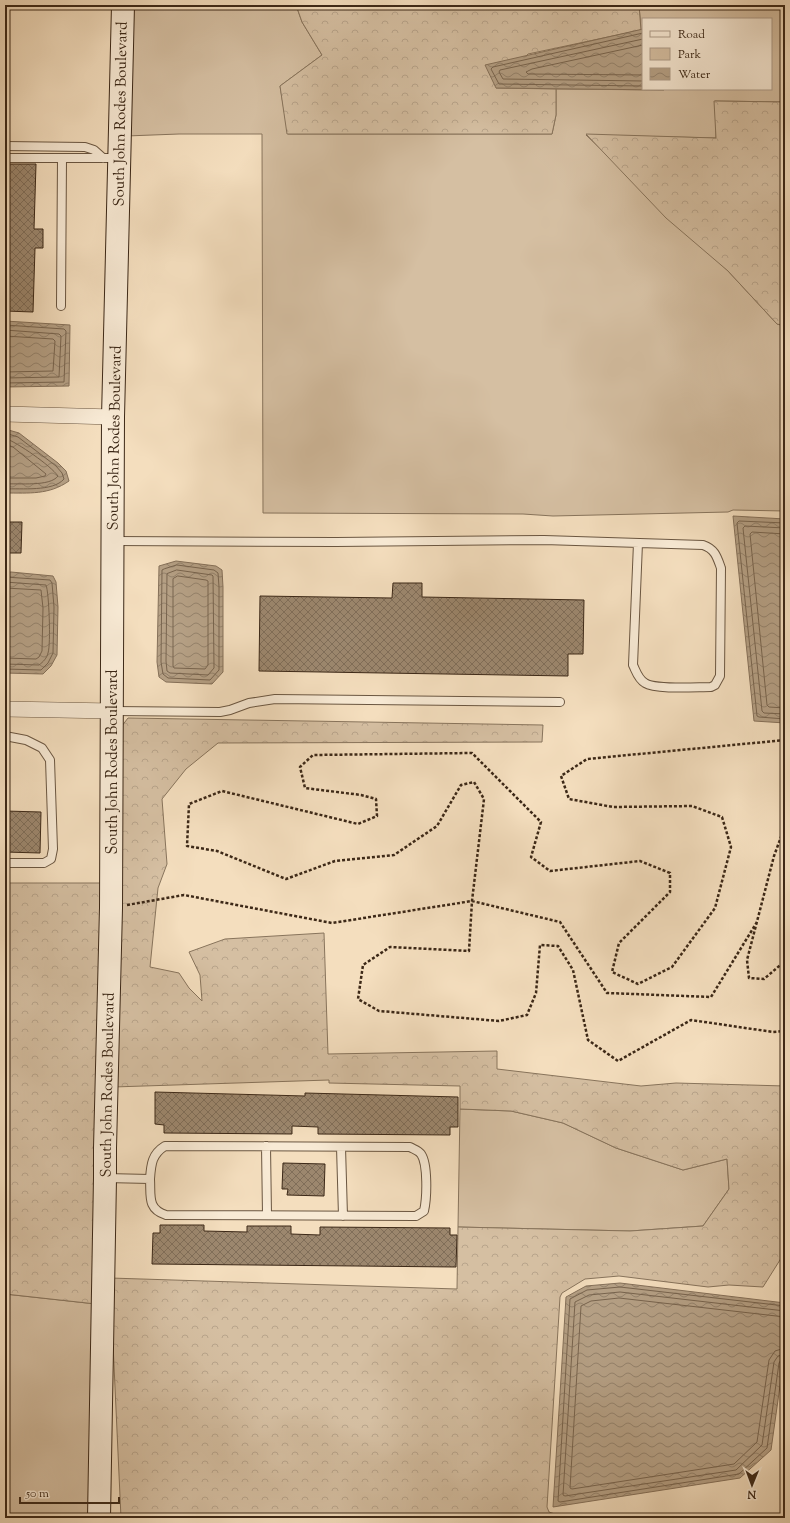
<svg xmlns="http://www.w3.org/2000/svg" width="790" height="1523" viewBox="0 0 790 1523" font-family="'Sorts Mill Goudy',serif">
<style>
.green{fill:#d5bfa2;stroke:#88745c}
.forest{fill:url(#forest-crowns);stroke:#88745c}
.water{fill:url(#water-waves);stroke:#857059}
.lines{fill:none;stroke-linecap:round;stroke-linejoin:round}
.shore{stroke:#78644e;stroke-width:1}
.building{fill:url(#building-cross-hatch);stroke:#3c2817}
.service-casing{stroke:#6a5641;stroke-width:10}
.minor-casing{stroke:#6a5641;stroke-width:16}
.secondary-casing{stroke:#3c2817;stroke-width:24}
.path{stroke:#3c2817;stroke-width:2.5;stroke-dasharray:3 2;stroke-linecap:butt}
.service{stroke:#f8ead5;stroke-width:8}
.minor{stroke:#f8ead5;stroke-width:15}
.secondary{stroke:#f8ead5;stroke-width:22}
.labels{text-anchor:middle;stroke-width:3.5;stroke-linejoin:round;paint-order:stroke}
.street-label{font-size:15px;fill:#3c2817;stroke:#f8ead5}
</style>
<defs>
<pattern id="forest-crowns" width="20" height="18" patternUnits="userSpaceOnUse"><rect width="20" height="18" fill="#d5bfa2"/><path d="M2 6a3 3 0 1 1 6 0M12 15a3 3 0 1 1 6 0" fill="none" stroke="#b8a48b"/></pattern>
<pattern id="water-waves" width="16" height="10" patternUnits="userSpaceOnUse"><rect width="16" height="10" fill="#b5a085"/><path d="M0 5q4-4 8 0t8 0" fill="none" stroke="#94826c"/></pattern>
<pattern id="building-cross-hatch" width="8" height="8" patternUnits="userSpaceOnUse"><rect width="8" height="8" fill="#9c876e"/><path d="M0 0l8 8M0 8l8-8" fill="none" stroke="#806e59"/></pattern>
</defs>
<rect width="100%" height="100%" fill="#f4debe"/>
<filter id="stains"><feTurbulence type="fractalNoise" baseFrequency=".005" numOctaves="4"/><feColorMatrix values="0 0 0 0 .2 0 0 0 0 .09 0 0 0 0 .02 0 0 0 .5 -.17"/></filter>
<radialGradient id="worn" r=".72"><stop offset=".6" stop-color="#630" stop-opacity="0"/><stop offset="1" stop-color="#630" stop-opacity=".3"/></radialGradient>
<!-- green -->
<path class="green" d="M129,5H296L302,22L322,55L280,86L288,134H552L556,115V89L664,90L665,89H771V19H643V29L641,30L639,5H785V102L715,101L716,138L586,135L728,271L777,324L785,326V511L733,510L728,512L553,516L523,514L263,513L262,134H179L126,136Z
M460,1109L511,1111L563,1123L616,1148L683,1170L727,1159L729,1189L703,1226L630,1231L458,1227Z
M5,1294L96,1304L93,1518H5Z"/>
<!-- forest -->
<path class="forest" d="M296,5H479L480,7H508L514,5H639L641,30L528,54L496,88L556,89V115L552,134H287L280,86L322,55L302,22Z
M714,101L785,102V326L777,324L728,271L666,218L586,134L716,138Z
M128,718L543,725L542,742L218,743L186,769L162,799L167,864L158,888L150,967L179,973L189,988L202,1001L200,975L189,952L225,939L324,933L328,1054L497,1051V1069L641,1086L676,1083L785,1086V1252L763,1287L729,1285L708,1287L619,1276L585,1279L562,1293L560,1297L547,1507L549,1512L555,1514L550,1518H121L110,1278L457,1289L458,1227L630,1231L703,1226L729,1189L727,1159L683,1170L616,1148L563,1123L511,1111L460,1109V1086L329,1083V1080L113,1087L118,731Z
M5,883H103L96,1304L5,1294Z"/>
<!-- water -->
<path class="water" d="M643,29V89H665L664,90L496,88L485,65Z
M5,321L70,325L69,386L5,387Z
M5,429L19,433L58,463L66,471L69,481C49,495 29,493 5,493Z
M733,516L785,519V723L754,721Z
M176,561L216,566L222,570L223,587V672L212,684L166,682L159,677L157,662L159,566Z
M11,572L53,576L56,582L58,607L57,655L51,666L43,674L5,673V573Z
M620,1283L785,1303V1350L771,1450L740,1478L553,1507L566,1297L586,1286Z"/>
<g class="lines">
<!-- shore -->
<path class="shore" d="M643,33L493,67L491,69L499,84L643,86
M643,39L500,70L499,72L503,79L643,81
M643,45L532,69L526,72L528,74L643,75
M5,325L64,329L66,331L64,382L5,383
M5,330L59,334L61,336L59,377L5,378
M5,336L53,339L55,341L53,371L5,372
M5,433L18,437L56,466L62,473L64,479C53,492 21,488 5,489
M5,438C18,443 50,465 58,476C50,487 18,483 5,484
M5,444L13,447L46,474L45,476L36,478H5
M785,523L739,521L737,523L757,716L759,717L785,719
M785,528L745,526L743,528L762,711L764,713L785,714
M785,534L752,532L750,534L767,705L769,707L785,708
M177,565L214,570L218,573L219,587V670L210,680L168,678L163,674L161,662L162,570L164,569Z
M177,570L212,575L213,576L214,668L208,675L170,673L167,671L166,661L167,574Z
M178,576L206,580L208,581V665L205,669L174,668L173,666V579Z
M5,577L50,580L52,583L54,607L53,653L48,663L41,670L5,669
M5,582L46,585C49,592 51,644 48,653C47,658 43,662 39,665L5,664
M5,588L41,590L43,608L42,651L39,657L36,659L5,658
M785,1306L620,1287L587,1290L570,1299L558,1501L560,1502L739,1474L767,1448L779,1363L781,1360L785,1359
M785,1311L620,1292L589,1295L575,1302L563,1495L565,1496L736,1470L762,1445L774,1362L778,1356L785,1354
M785,1317L619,1298L591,1301L581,1306L570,1488L572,1489L734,1464L757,1442L769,1360L775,1351L785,1348"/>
</g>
<!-- building -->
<path class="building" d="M5,164H36L34,229H43V248H35L33,312L5,311Z
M5,522H22L21,553H5Z
M393,583H422V597L584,600L583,654H568V676L259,671L260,596L392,598Z
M5,811L41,812L40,853L5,852Z
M155,1092L305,1096V1093L458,1097V1127H450V1135L318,1134V1127L292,1126V1134L164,1133V1125L155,1124Z
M283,1163L325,1164L324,1196L287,1195L288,1189H282Z
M160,1225H204V1231L247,1232V1226H291V1234L320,1235V1227L450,1228V1235H457L456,1267L152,1264L153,1233H160Z"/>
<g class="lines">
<!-- service casing -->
<g class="service-casing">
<path id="service" d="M5,146L85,147L94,150L103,158
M5,158H118
M61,306L62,158
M114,541L336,542L544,540L703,545C715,549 717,557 721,568L720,676L715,685L711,687C696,687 656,690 645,683C638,679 636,671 633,665L638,543
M113,711L220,712L230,710L249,703L275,699L560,702
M5,736L26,740L42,748L50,760L53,849L51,859L44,863H5
M266,1146L267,1215
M341,1147L343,1216
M106,1178L150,1179C151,1196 147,1209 166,1215L416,1216L424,1211C427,1198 428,1164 421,1154C418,1150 413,1149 410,1147L165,1146C152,1154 151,1164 150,1179"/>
</g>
<!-- minor casing -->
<g class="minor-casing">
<path id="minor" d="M5,414L113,417
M5,709L112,711"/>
</g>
<!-- secondary casing -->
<g class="secondary-casing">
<path id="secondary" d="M99,1518L105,1178V1148L111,908L113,417L123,5"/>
</g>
<!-- path -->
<path class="path" d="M785,740L587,759L561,776L569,799L613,807L692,806L722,817L731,847L715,908L672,967L638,984L612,972L619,943L670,892V873L640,861L550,871L531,857L541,822L472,753L313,755L300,767L305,788L361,795L376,799L377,816L358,824L222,791L189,804L187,846L217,851L286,879L335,861L394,855L437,826L461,785L474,782L484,799L472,901L469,951L390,947L363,965L358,999L379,1011L499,1021L527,1015L536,993L540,945L558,946L573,970L588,1040L618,1061L691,1020L773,1032L785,1031
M785,826L774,856L747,960L749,978L764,979L785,961
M127,905L184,895L332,923L472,901L560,922L607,993L711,997L757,922"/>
<!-- service -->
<use href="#service" class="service"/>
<!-- minor -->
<use href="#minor" class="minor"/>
<!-- secondary -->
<use href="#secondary" class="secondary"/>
</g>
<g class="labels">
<!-- street labels -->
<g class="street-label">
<text transform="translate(120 114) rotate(-89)" y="5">South John Rodes Boulevard</text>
<text transform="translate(114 438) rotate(-89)" y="5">South John Rodes Boulevard</text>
<text transform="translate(112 762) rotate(-90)" y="5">South John Rodes Boulevard</text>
<text transform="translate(107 1085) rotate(-89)" y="5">South John Rodes Boulevard</text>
</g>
</g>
<!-- margin -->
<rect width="790" height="1523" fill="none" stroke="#f4debe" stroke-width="20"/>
<rect x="6" y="6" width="778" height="1511" fill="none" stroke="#3c2817" stroke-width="2"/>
<rect x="10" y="10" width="770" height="1503" fill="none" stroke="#3c2817"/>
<!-- legend -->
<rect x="642" y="18" width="130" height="72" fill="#f8ead5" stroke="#ad9c89"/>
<rect x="650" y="31" width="20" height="6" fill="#f8ead5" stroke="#ad9c89"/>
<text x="678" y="38" font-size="12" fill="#3c2817">Road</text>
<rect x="650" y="48" width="20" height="12" fill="#d5bfa2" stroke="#ad9c89"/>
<text x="678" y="58" font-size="12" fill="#3c2817">Park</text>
<rect x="650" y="68" width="20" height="12" fill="url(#water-waves)" stroke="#ad9c89"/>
<text x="678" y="78" font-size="12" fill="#3c2817">Water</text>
<!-- north arrow -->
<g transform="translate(752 1485) rotate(181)" stroke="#f8ead5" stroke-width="3" paint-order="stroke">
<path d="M0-3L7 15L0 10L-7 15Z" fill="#3c2817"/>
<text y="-6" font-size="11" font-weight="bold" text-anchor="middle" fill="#3c2817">N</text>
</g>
<!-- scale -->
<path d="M20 1497v6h99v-6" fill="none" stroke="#3c2817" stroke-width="2"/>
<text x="26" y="1497" font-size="12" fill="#3c2817" stroke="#f8ead5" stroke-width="3" paint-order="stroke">50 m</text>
<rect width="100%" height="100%" filter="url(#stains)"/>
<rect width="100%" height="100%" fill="url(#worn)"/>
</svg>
